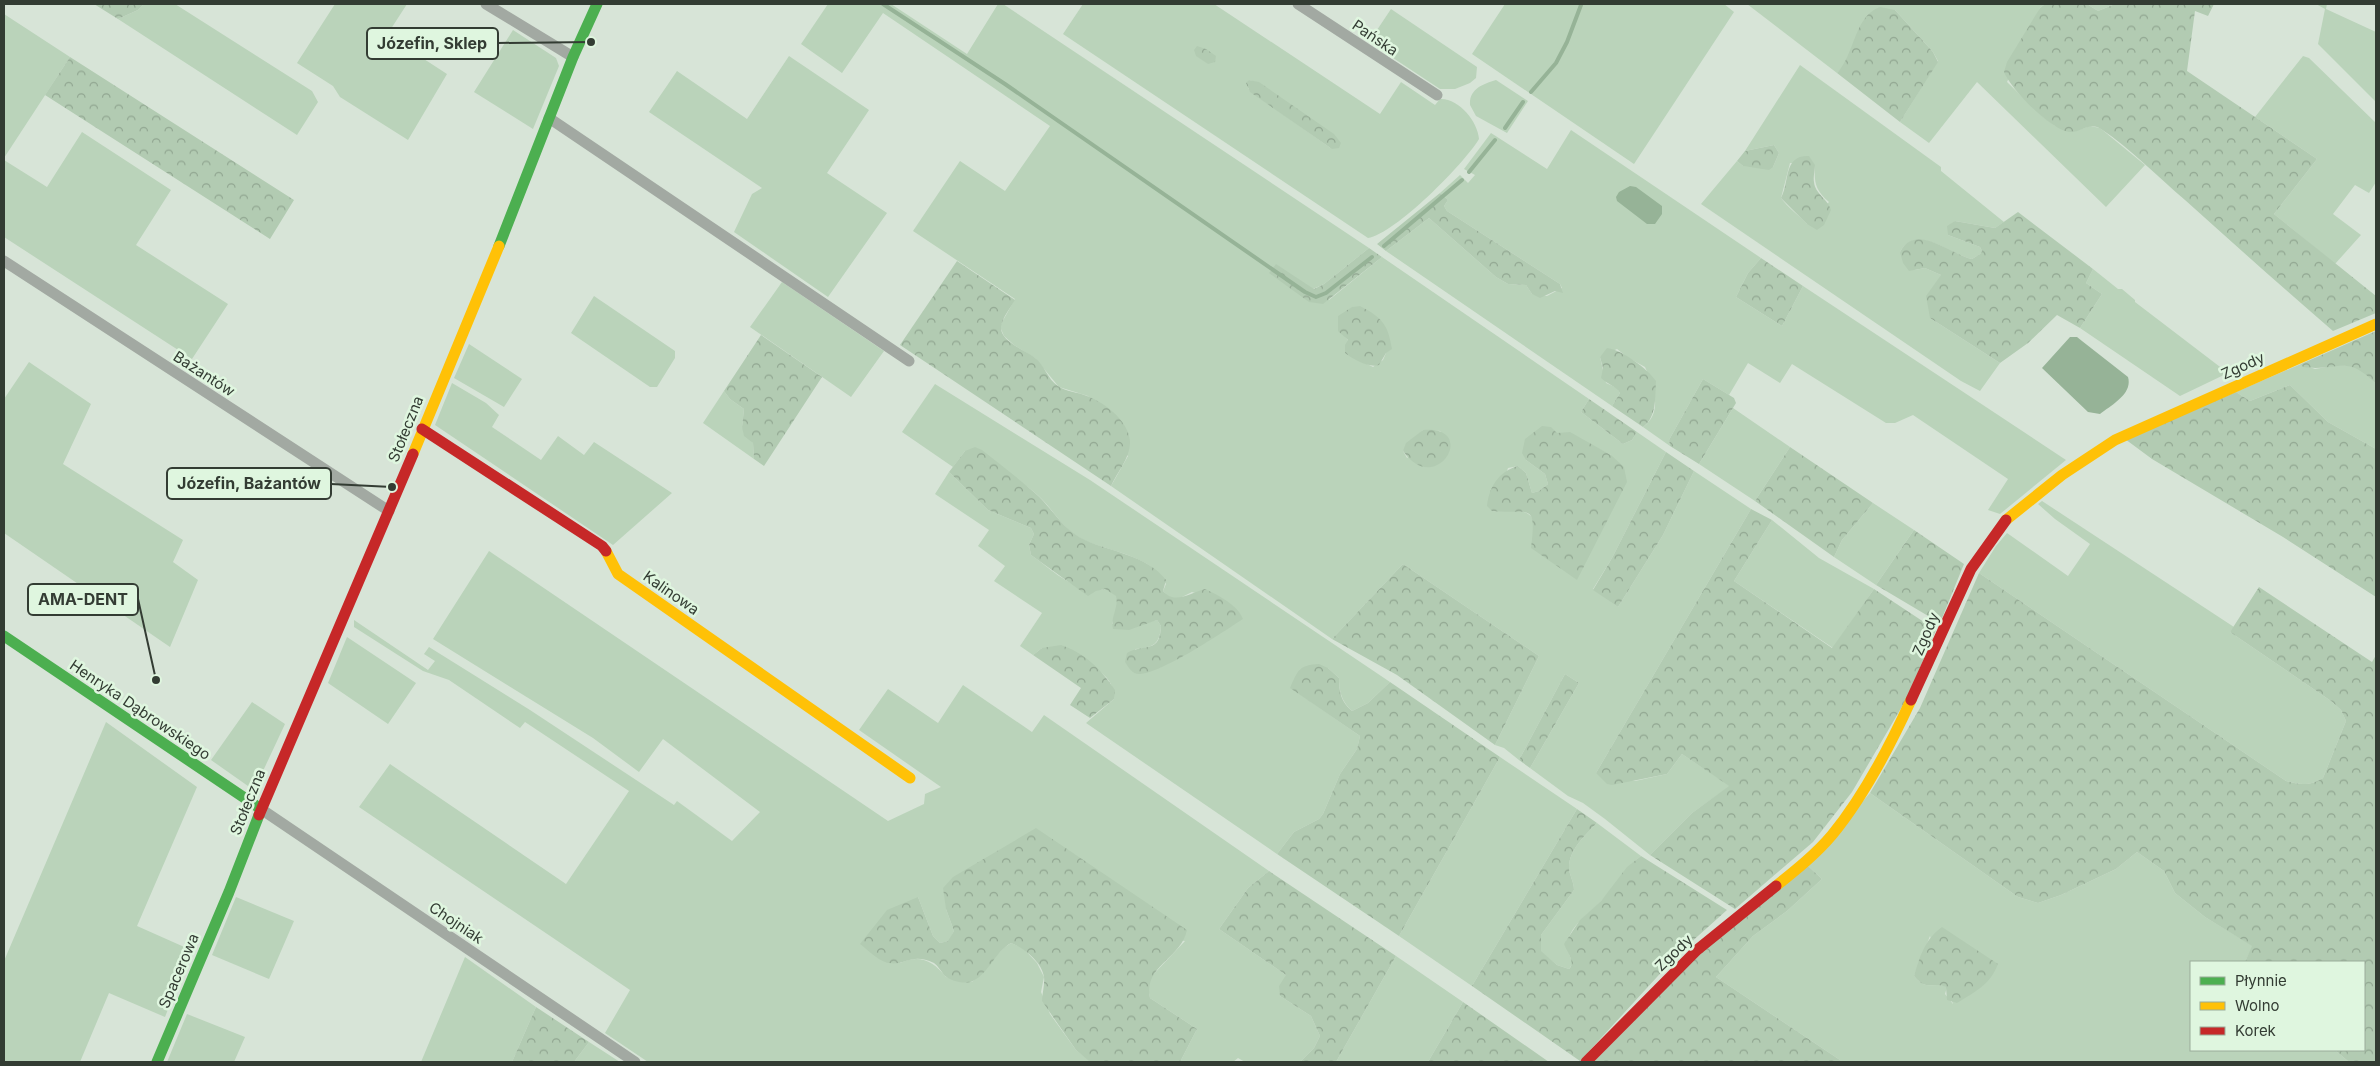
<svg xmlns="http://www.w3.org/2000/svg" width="2380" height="1066" viewBox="0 0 2380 1066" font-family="Inter,sans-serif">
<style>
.green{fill:#bad3ba;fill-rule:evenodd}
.forest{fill:url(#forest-crowns)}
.water{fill:#96b397}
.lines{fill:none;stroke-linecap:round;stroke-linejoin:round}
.stream{stroke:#96b397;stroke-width:4}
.street{stroke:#a2a9a2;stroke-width:11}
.fast{stroke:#4caf50;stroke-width:11}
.slow{stroke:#ffc107;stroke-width:11}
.jam{stroke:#c62828;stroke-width:11}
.labels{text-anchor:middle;stroke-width:5;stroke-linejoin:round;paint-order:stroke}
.street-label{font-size:15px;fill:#333c33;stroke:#dff6df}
.leader{fill:none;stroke:#333c33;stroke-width:2}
.callout-dot{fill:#333c33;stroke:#dff6df;stroke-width:2}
.callout{fill:#dff6df;stroke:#333c33;stroke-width:2}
.callout-label{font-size:16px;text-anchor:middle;font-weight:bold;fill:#333c33}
</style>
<defs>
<pattern id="forest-crowns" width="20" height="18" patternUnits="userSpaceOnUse" patternTransform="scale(1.25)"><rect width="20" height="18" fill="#b2cbb2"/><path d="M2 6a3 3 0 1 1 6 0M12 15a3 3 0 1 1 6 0" fill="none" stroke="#91a691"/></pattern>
</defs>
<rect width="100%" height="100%" fill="#d7e4d7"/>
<!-- green -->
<path class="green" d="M144,4H175L312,91L318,102L297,135L118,19L138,10Z
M335,4H407L387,35L447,74L408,140L340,97L333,86L297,63Z
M828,4H891L967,54L998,4H1003L1369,248L1324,284L1313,289L1276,264L1329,300L1382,257L1589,399L1581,412L1623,444L1632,440L1637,432L1666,452L1612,558L1593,589L1618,607L1663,535L1694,471L1751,509L1596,773L1635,781L1667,774L1682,754L1730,786L1692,813L1650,855L1605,819L1583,803L1568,796L1530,768L1579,683L1565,674L1519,760L1504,748L1495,745L1539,656L1403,564L1332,639L1111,486L1128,456L1088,396L1059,387L1035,358L1014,345L1004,336L1001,329V324L1015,299L913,231L960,161L1005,191L1050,126L883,13L842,73L801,44ZM1343,334L1386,353L1383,360L1373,367L1365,363ZM1423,430L1441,431L1407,458L1403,451ZM1580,439L1611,455L1534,521C1527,505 1506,513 1492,511L1508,468L1518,466L1526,473L1532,493L1539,491L1548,484L1545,474L1526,460Z
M1083,4H1214L1380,114L1401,82L1435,105L1440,99C1459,98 1478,122 1479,139C1464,164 1395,234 1368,238L1063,34ZM1249,80L1259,83L1332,149L1251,92L1248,88Z
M1505,4H1724L1734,12L1634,164L1472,54Z
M1747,4H2045L2040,8L2007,82L2043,117L2055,126L2079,130L2090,126L2100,128L2145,165L2106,207L1977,82L1929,143L1900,122L1938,61L1933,52L1895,10L1837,73Z
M2087,4H2115L2098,11Z
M2316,4H2327L2326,9L2376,32V102L2318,44L2325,9Z
M1391,9L1477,67L1476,78L1470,83L1455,89H1440L1369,42Z
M4,14L70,57L4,158Z
M513,30L556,58L559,66L533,129L474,92Z
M789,56L869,110L827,173L887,213L828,297L734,232L752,194L762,188L649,112L677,71L747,119Z
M2303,56L2309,58L2376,123V182L2369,193L2355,185L2333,214L2361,235L2335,264L2274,214L2317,159L2255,117Z
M1800,65L1941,167V171L2004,222L1995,228L1955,221L1948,235L1980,247L1982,251L1980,254L1972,259C1949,254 1916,223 1900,252L1915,270L1925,268L1941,275L1930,318L2000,363L1980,391L1961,381L1701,204L1737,161L1743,166L1773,167L1779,153L1774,145L1745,151ZM1790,163L1815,165C1814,182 1815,190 1829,202L1807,224C1799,215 1788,208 1781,198Z
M1496,80L1528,101L1507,133L1476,116L1470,105C1469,89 1483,84 1496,80Z
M1571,130L1761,258L1748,273L1736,297L1782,326L1803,286L2066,460L2000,514L1988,510L2008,479L1913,415L1895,423H1886L1792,364L1780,383L1748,363L1729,395L1703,379L1669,440L1670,446L1643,427C1664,412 1653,385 1645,367L1627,357L1617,349L1600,357L1606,383L1617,388L1620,393L1612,406L1386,251L1429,218L1496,277L1508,284L1526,285L1532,294L1547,296L1562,288L1560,284L1447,211L1444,206L1448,200L1440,193L1460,175L1468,183L1475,175L1464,169L1491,133L1547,169Z
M82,132L171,190L136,245L228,304L192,359L4,237V160L47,187Z
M2093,269L2118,289H2122L2135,300V302L2228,373L2180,396L2080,328L2102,294L2086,283Z
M782,282L884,351L851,397L750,327Z
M594,296L675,351V358L657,387H650L571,333Z
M469,344L522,379L504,407L454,378Z
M29,362L91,404L63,464L183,540L173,562L198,580L170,647L4,533V399Z
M2301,364L2315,369L2338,365L2354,366L2366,373L2376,384V449L2328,422L2290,385L2250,401L2236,392Z
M452,383L486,403L499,415L492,427L541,460L558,436L584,455L594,442L672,493L613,545L435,425Z
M935,384L1090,480L1390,682L1368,703L1352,711C1342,702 1339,692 1339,678L1328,668L1291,688L1360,736L1357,749L1340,774L1323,814L1319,819L1294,832L1277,854L1086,723L1114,699C1116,666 1068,657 1042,648L1033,655L1020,646L1042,613L994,581L1005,566L978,546L989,530L935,494L949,472L988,510L1031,528L1034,534L1029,545L1031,555C1054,571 1076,595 1106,589L1117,596L1118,604L1112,624L1149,622L1157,620L1161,626C1160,644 1153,648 1135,649L1139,674L1161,667L1234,607L1226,602L1192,592L1178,599L1168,597L1163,591L1166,584C1152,555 1110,552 1084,540C1060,528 1053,507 1034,492C1014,475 988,464 965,451L953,467L902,432Z
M724,391L730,399L744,409L742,427L753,443L754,459L703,423Z
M1733,408L1790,447L1755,501L1699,464Z
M2042,501L2234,627L2230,632L2331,701L2341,710L2346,721L2323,778C2310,786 2301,785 2286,781L1979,573L1996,546L2007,533L2068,576L2090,544L2055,519L2038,504Z
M1873,503L1914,530L1876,585L1834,557L1842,540Z
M1772,520L1819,558L1874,589L1833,648L1734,581Z
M489,551L888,821L924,804L925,794L941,787L859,730L888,689L938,723L963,685L1032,732L1044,715L1269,871L1248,888L1219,929L1286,975L1280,996L1311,1016L1320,1036L1314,1048L1300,1062H1245L1238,1058L1233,1062H1180L1197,1029L1150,998L1148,988L1150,978L1185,941L946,909L954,931L949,941L940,943L933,936L918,897L900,963C920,954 933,961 946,977L972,982C986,970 996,952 1011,943L1023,948L1037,963L1044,977L1041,992L1050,1014L1076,1050L1091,1062H648L605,1033L630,990L359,807L390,764L566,884L629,791L525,722L520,728L449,680L423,671L354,627V620L428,670L435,661L424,654L429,647L530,710L674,805L677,801L732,841L760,812L663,739L639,772L593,738L433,639Z
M347,637L416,683L388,724L328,683Z
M252,702L285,724L256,786H248L211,760Z
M106,722L197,787L137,926L191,950L165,1017L109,993L80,1062H4V961Z
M1500,757L1577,809L1472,986L1399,936Z
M1870,793L2018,897L2038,903L2061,895L2116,869L2137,852L2164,871L2175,893L2205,917L2253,946L2245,962H2191V1050H2335L2349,1062H1843L1716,977L1753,936L1787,911L1822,879L1807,865ZM1930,936L1953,1004L1945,994L1947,987C1932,981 1927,992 1914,976Z
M1597,823L1641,856C1622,871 1618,882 1603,899C1585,919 1556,932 1573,963L1569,969L1557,965L1541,952V935L1574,890C1574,881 1569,875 1569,867C1569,850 1586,834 1597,823Z
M236,897L294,921L269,979L212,955Z
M1396,956L1463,1002L1428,1062H1336Z
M465,957L536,1007L512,1062H421Z
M187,1014L245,1037L234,1062H167Z
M589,1042L620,1062H574Z"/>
<!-- forest -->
<path class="forest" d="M94,4H144L138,10L118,19Z
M2045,4H2087L2098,11L2115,4H2214L2208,16L2195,11L2187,71L2317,159L2274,214L2376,296V313L2333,331C2283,288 2234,244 2185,200C2158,177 2131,149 2101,129C2090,121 2081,133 2069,132C2050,130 2010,88 2004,72L2007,62L2040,8Z
M1880,7L1895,10L1933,52L1938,62L1900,122L1837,73C1855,54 1854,16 1880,7Z
M1197,46L1206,49L1216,56L1215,62L1208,64L1196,56L1194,50Z
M70,57L294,200L270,239L45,95Z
M1249,80L1259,82L1334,134L1341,143L1339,148L1332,149L1250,92L1246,83Z
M1774,145L1779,153L1773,167L1769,170L1743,166L1737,161L1745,151Z
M1809,156L1815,165C1815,170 1813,177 1814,182C1815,194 1828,199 1831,210L1824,225L1817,230L1807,224L1781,198C1790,181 1783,155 1809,156Z
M1440,193L1448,200L1444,206L1447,211L1560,284L1563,293L1555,291L1540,298L1532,294L1526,285L1508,284L1496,277L1429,218L1386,251L1377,244Z
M2018,212L2093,269L2086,283L2102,294L2080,328L2057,315L2028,343L2000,363L1930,318L1926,296L1941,275L1925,268L1909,271L1903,263L1900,252C1916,222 1949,254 1972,259L1980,254L1982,251L1980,247L1948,235L1947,226L1955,221L1995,228Z
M1369,248L1382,257L1323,304L1309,302L1269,273L1276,264L1314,289L1324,284Z
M1761,258L1803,286L1782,326L1736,297L1748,273Z
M957,261L1015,300C1011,307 1002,318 1001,327C1000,341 1024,350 1034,357C1045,365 1047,379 1058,386C1066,392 1078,392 1087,396C1105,403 1128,420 1130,441C1131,457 1117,472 1111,486L900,345Z
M1360,306C1383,318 1388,325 1392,349L1386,353L1379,365C1369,368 1354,360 1345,353V345L1348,340L1338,331V316L1352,307Z
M2376,331V384C2346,353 2339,372 2303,367L2301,364Z
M761,335L822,377L764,466L754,459L753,443L744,436L742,427L744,409L730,399L724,391Z
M1607,348C1621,349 1648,369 1656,381C1655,397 1657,417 1643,427L1612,406L1620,393C1616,386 1607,384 1601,378L1603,368L1600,357Z
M1703,379L1734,398L1736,403L1699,464L1670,446L1669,440Z
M2290,385L2328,422L2376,449V597L2283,537L2152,459L2125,439L2236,392L2250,401Z
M1589,399L1637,432L1632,440L1623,444L1581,412Z
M1542,426L1551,427L1557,433L1570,432L1611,455L1624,467L1627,482L1577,580L1531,548C1537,500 1529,515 1492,511L1487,506C1489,487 1499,471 1518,466L1526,473L1532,493L1539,491L1548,484L1545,474L1526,460L1522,453L1525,439Z
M1423,430C1480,425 1436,499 1403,451L1406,443Z
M975,447L982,450C1000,464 1018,478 1035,493C1053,509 1062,529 1085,540C1111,552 1147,555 1166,580L1163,591C1175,605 1190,593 1205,589C1218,595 1238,605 1243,619C1223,632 1161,674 1139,674C1132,674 1129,668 1125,662L1127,653C1145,643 1160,654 1161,626L1157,620L1129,630L1113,629C1110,617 1119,608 1116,596L1105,589L1096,591L1088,596L1031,555L1029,545L1034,534L1031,528L988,510L949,472L965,451Z
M1790,447L1873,503L1842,540L1834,557L1755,501Z
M1666,452L1694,471L1663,535L1618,607L1593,590L1612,558Z
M1751,509L1772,520L1734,581L1832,648L1874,589L1936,630L1907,698L1852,792L1813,842L1735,909L1650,855L1692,813L1729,786L1682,754L1667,774L1612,785L1607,784L1596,773Z
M1914,530L1964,564L1940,623L1876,585Z
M1403,564L1539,656L1495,745L1397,675L1332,639Z
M1979,573L2286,781C2301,785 2310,786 2323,778L2346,721L2341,710L2331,701L2230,632L2259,587L2372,662L2376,655V1062H2349L2335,1050H2364V962H2245L2252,946L2205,917L2175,893L2164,871L2137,852L2116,869L2061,895L2038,903L2018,897L1870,793L1920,708Z
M1061,645C1086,654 1100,668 1115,690L1114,699L1090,718L1070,705L1081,688L1033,655L1042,648Z
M1319,664L1328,668L1339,678C1339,692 1341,702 1352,711L1368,703L1390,682L1500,757L1399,936L1277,854L1294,832L1319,819L1323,814L1340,774L1357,749L1360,736L1290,688C1298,670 1299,665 1319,664Z
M1565,674L1579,683L1530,768L1519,760Z
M1577,809L1597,823C1586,834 1569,850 1569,867C1569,875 1574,881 1574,890L1541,935V951L1557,965L1569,969C1576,963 1567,952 1564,944L1580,920L1601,901L1627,867L1641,856L1727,910L1679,953L1580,1061L1472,986Z
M1036,828L1187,930C1181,959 1143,966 1150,998L1197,1029L1180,1062H1090L1076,1050L1042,1001C1042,994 1045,984 1044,977C1042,962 1024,948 1011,943C995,952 989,973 973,981C965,985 950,981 944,975C941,971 938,966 934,963C912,952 905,966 889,963C879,962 867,949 860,944L887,910L918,897L933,936L940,943L948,941L954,931L946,909L943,888L953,877Z
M1807,865L1822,879L1787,911L1753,936L1716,977L1843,1062H1592L1691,961Z
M1269,871L1396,956L1336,1062H1300L1314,1048L1320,1036L1311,1016L1280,996L1279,986L1286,975L1219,929L1248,888Z
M1942,927L1998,964C1990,985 1975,992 1957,1003L1947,1000L1946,987C1932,981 1927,992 1914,976C1920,957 1924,940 1942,927Z
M1463,1002L1549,1062H1428Z
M536,1007L589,1042L574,1062H512Z"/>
<!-- water -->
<path class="water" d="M1630,186L1636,187L1662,206V214L1655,224H1647L1617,201L1616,197L1619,192Z
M2070,337H2077L2082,341L2128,377C2133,394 2111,405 2100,414L2088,412L2042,368Z"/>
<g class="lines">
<!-- stream -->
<path class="stream" d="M883,4L1005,84L1305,292L1316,297L1326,293L1372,257
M1531,92L1556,63L1567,42L1581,5
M1505,128L1523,102
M1469,172L1495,140
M1384,246L1462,180"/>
<!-- street -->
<path class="street" d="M486,4L573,57
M1298,4L1437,95
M549,118L909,361
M4,261L389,511
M261,809L635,1062"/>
<!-- fast -->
<path class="fast" d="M499,246L573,57L597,4
M4,636L261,809
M157,1062L229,892L259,815"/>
<!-- slow -->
<path class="slow" d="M413,454L499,246
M2006,520L2062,475L2115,440L2376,324
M606,551L618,574L910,778
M1776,886C1796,870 1816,854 1832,835C1865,795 1890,746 1911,700"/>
<!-- jam -->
<path class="jam" d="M422,429L602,546L606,551
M1911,700L1971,569L2006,520
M259,815L413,454
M1586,1062L1697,950L1776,886"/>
</g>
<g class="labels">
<!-- street labels -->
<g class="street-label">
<text transform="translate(1375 38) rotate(34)" y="5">Pańska</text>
<text transform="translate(2243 366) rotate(-24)" y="5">Zgody</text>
<text transform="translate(204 374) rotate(33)" y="5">Bażantów</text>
<text transform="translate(406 429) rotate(-68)" y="5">Stołeczna</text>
<text transform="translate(671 593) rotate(35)" y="5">Kalinowa</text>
<text transform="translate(1926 634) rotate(-67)" y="5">Zgody</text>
<text transform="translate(140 710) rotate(34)" y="5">Henryka Dąbrowskiego</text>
<text transform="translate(248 802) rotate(-68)" y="5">Stołeczna</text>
<text transform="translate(456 923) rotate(34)" y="5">Chojniak</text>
<text transform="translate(1674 953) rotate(-44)" y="5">Zgody</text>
<text transform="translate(179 971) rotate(-67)" y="5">Spacerowa</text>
</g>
</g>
<!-- callouts -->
<path class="leader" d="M591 42L498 43M392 487L331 484M156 680L138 599"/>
<g class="callout-dot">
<circle cx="591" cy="42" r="5"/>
<circle cx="392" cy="487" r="5"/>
<circle cx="156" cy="680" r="5"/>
</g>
<g class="callout">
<rect x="367" y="28" width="131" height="31" rx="5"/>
<rect x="167" y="468" width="164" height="31" rx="5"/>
<rect x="28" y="584" width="110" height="31" rx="5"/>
</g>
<g class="callout-label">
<text x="432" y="49">Józefin, Sklep</text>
<text x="249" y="489">Józefin, Bażantów</text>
<text x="83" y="605">AMA-DENT</text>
</g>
<!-- border -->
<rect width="2380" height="1066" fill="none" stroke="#333c33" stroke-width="10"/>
<!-- legend -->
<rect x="2190" y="961" width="175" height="90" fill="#dff6df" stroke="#9aac9a"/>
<rect x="2200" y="977" width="25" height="8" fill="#4caf50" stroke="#9aac9a"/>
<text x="2235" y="986" font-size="15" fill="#333c33">Płynnie</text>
<rect x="2200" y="1002" width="25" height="8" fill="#ffc107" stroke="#9aac9a"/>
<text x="2235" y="1011" font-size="15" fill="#333c33">Wolno</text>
<rect x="2200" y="1027" width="25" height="8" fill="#c62828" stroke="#9aac9a"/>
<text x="2235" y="1036" font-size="15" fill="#333c33">Korek</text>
</svg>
